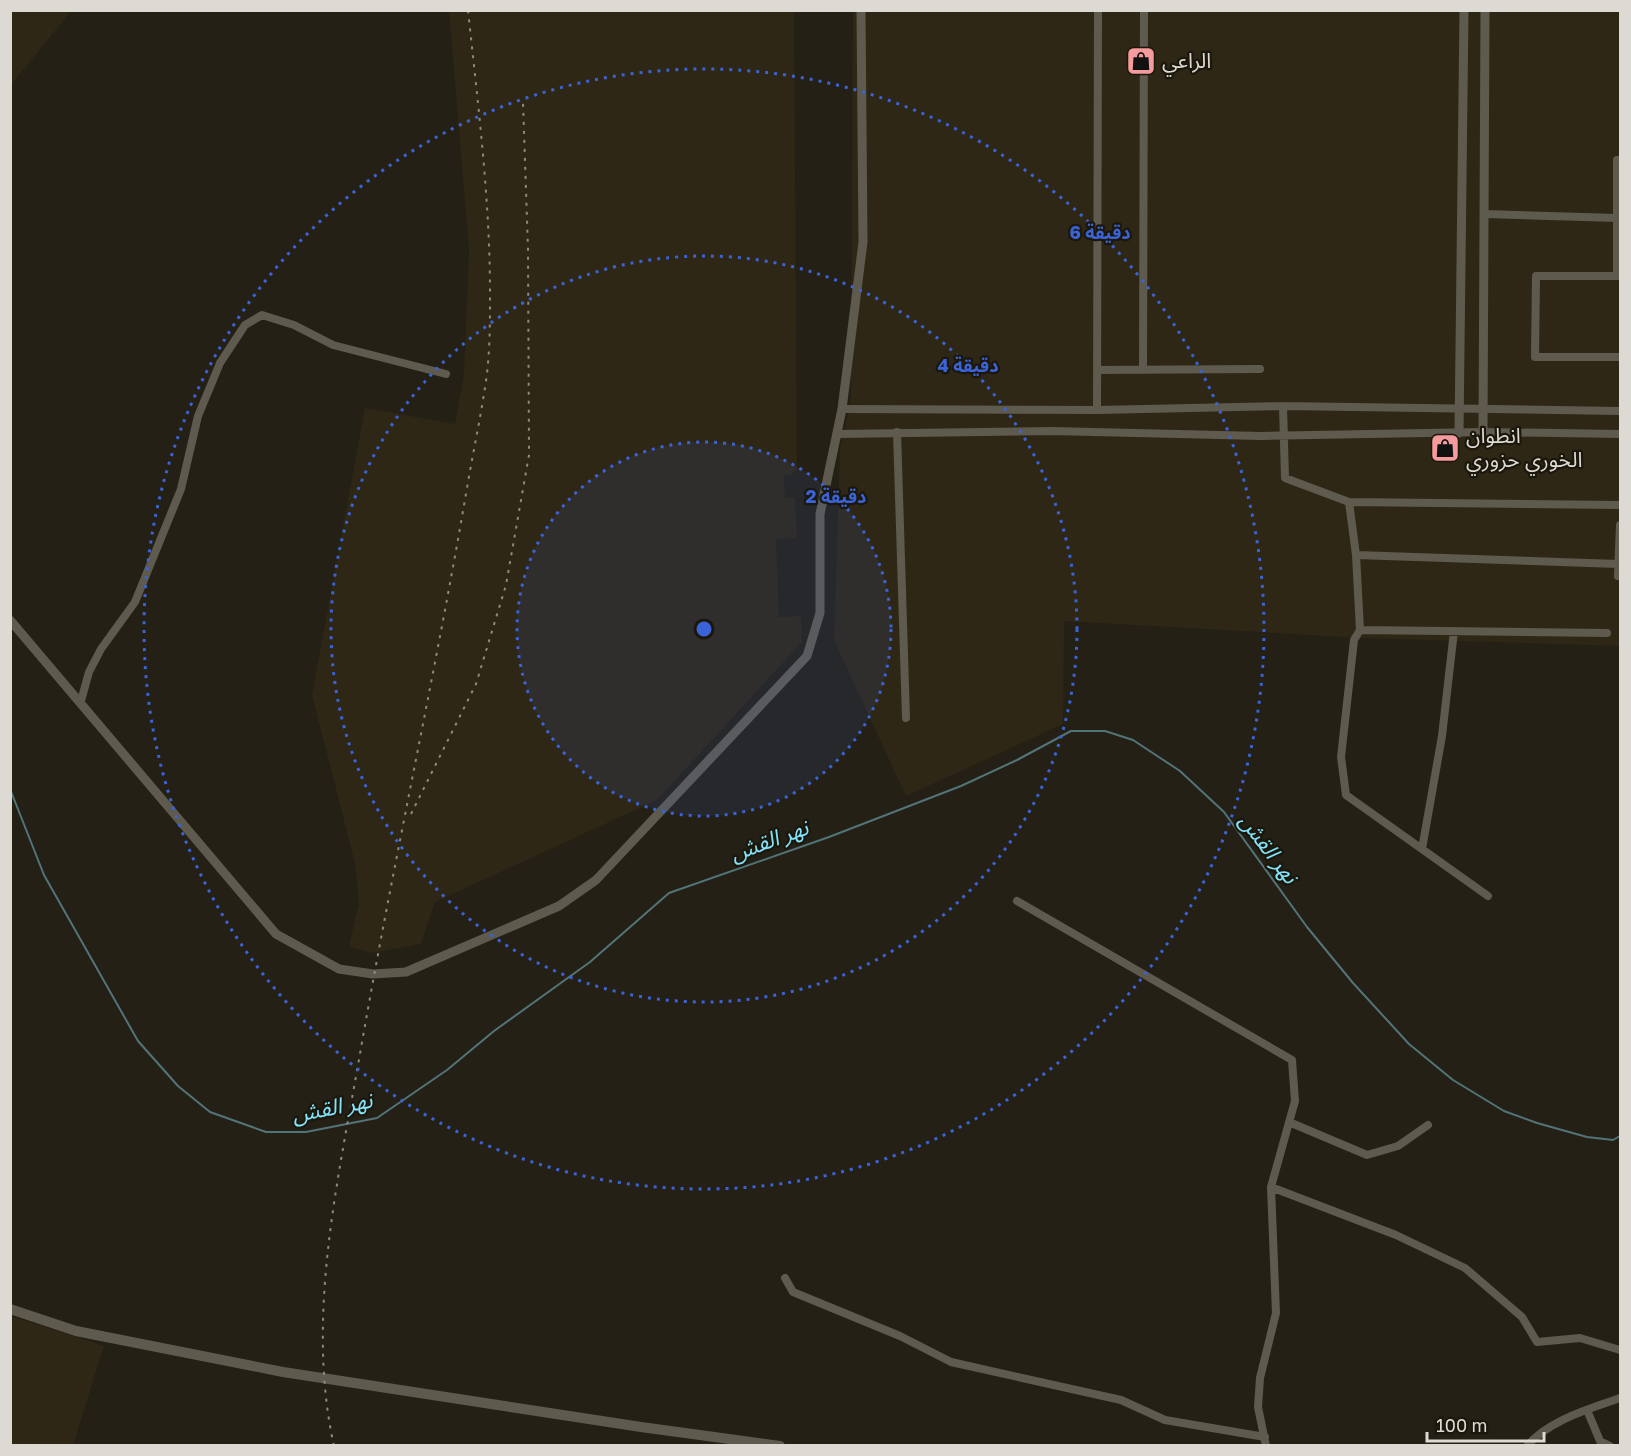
<svg xmlns="http://www.w3.org/2000/svg" width="1631" height="1456" viewBox="0 0 1631 1456" font-family="'Golos Text','Noto Sans Arabic',sans-serif">
<style>
.built{fill:#2e2716}
.lines{fill:none;stroke-linecap:round;stroke-linejoin:round}
.stream{stroke:#527479;stroke-width:2}
.minor{stroke:#5f5a4e;stroke-width:8}
.tertiary{stroke:#5f5a4e;stroke-width:9}
.secondary{stroke:#5f5a4e;stroke-width:10}
.rail{stroke:#8e8a82;stroke-width:2;stroke-dasharray:3 6;stroke-linecap:butt}
.ring{fill:none;stroke:#3a63d7;stroke-width:3;stroke-dasharray:3 6}
.labels{text-anchor:middle;stroke-width:4.5;stroke-linejoin:round;paint-order:stroke}
.poi-label{font-size:21px;fill:#dddad3;stroke:#1b170c;text-anchor:start}
.water-label{font-size:22px;font-style:italic;fill:#82e4fa;stroke:#1b170c}
.centre{fill:#3a63d7;stroke:#1b170c;stroke-width:3}
.ring-label{font-size:18px;text-anchor:middle;font-weight:bold;fill:#3a63d7;stroke:#1b170c;stroke-width:4.5;stroke-linejoin:round;paint-order:stroke}
</style>
<rect width="100%" height="100%" fill="#242015"/>
<!-- built -->
<path class="built" d="M11,10L71,11L11,85L10,11Z
M449,11H794L797,468L790,475H784L785,498H795L797,538L776,539L779,617L801,616L802,642L657,800L435,902L421,944L372,953L349,947L359,903L355,863L312,695L365,408L455,424L464,375L469,249Z
M853,11H1620V646L1363,638L1064,621L1063,724L906,796L834,640L840,448L851,400Z
M11,1316L104,1346L73,1445H11Z"/>
<g class="lines">
<!-- stream -->
<path class="stream" d="M10,789L44,875L138,1041L178,1086L210,1112L266,1132H306L377,1118L447,1070L494,1031L590,962L669,893L829,837L961,786L1017,760L1071,731H1105L1133,740L1180,771L1224,812L1307,927L1353,983L1409,1044L1453,1080L1504,1111L1537,1123L1587,1137L1613,1140L1620,1136"/>
<!-- minor -->
<path class="minor" d="M1485,214L1617,218
M1617,276V160H1620
M1620,276H1536L1535,357H1620
M1097,370L1260,369
M1143,370L1144,10
M1283,406L1285,478L1349,502L1356,555L1360,630L1354,640L1341,757L1346,795L1488,896
M842,409L1097,410L1283,406L1620,411
M1097,410L1098,10
M897,432L906,718
M838,434L1052,431L1261,436L1483,432L1620,434
M1349,502L1620,505
M1620,525L1618,576H1620
M1356,555L1618,564
M1360,630L1607,633
M81,701L89,672L101,649L135,602L181,489L198,416L220,363L245,325L262,315L294,325L333,345L446,374
M1422,849L1442,736L1454,631
M1017,901L1292,1060L1295,1101L1271,1187L1276,1313L1260,1378L1258,1407L1266,1446
M1289,1122L1367,1155L1398,1146L1428,1125
M1271,1187L1396,1235L1465,1268L1522,1317L1537,1342L1580,1338L1620,1350
M785,1278L793,1292L900,1336L951,1362L1121,1400L1165,1420L1265,1437
M1587,1410L1600,1441L1610,1446
M1527,1446C1549,1420 1589,1409 1620,1398"/>
<!-- tertiary -->
<path class="tertiary" d="M1483,432L1485,10
M1459,433L1464,10
M10,620L276,934L339,969L373,974L406,972L559,906L596,880L807,656L820,613V514L842,409L863,242L861,10"/>
<!-- secondary -->
<path class="secondary" d="M10,1309L76,1331L283,1372L641,1427L780,1446"/>
<!-- rail -->
<path class="rail" d="M411,814L476,684L506,585L529,455L528,249L523,102
M334,1446C305,1316 339,1176 361,1048C394,859 436,671 468,482C474,448 481,415 486,381C490,353 490,323 490,294C490,199 478,105 468,10"/>
</g>
<!-- distance rings -->
<circle cx="704" cy="629" r="187" fill="#3a63d7" fill-opacity=".12"/>
<g class="ring">
<circle cx="704" cy="629" r="187"/>
<circle cx="704" cy="629" r="373"/>
<circle cx="704" cy="629" r="560"/>
</g>
<!-- icons -->
<defs>
<g id="shop-square" transform="scale(1.5)"><rect x="-9" y="-9" width="18" height="18" rx="4" fill="#f59b9d" stroke="#1b170c"/><path d="M-5-2.5h2.3a2.7 3.5 0 0 1 5.4 0H5L5.5 6h-11ZM-1.5-2.5h3a1.5 2.3 0 0 0-3 0Z" fill="#111"/></g>
</defs>
<g fill-rule="evenodd">
<use href="#shop-square" x="1141" y="61"/>
<use href="#shop-square" x="1445" y="448"/>
</g>
<g class="labels">
<!-- poi labels -->
<g class="poi-label">
<text x="1162" y="68">الراعي</text>
<text x="1466" y="443">انطوان<tspan x="1466" dy="24">الخوري حزوري</tspan></text>
</g>
<!-- water labels -->
<g class="water-label">
<text transform="translate(769 840) rotate(-20)" y="8">نهر القش</text>
<text transform="translate(1269 848) rotate(53)" y="8">نهر القش</text>
<text transform="translate(332 1107) rotate(-11)" y="8">نهر القش</text>
</g>
</g>
<circle cx="704" cy="629" r="9" class="centre"/>
<g class="ring-label">
<text x="1100" y="239">6 دقيقة</text>
<text x="968" y="372">4 دقيقة</text>
<text x="836" y="503">2 دقيقة</text>
</g>
<!-- border -->
<rect width="1631" height="1456" fill="none" stroke="#dddad3" stroke-width="24"/>
<!-- scale -->
<path d="M1427 1432v9h117v-9" fill="none" stroke="#dddad3" stroke-width="3"/>
<text x="1436" y="1432" font-size="18" fill="#dddad3" stroke="#1b170c" stroke-width="4.5" paint-order="stroke">100 m</text>
</svg>
